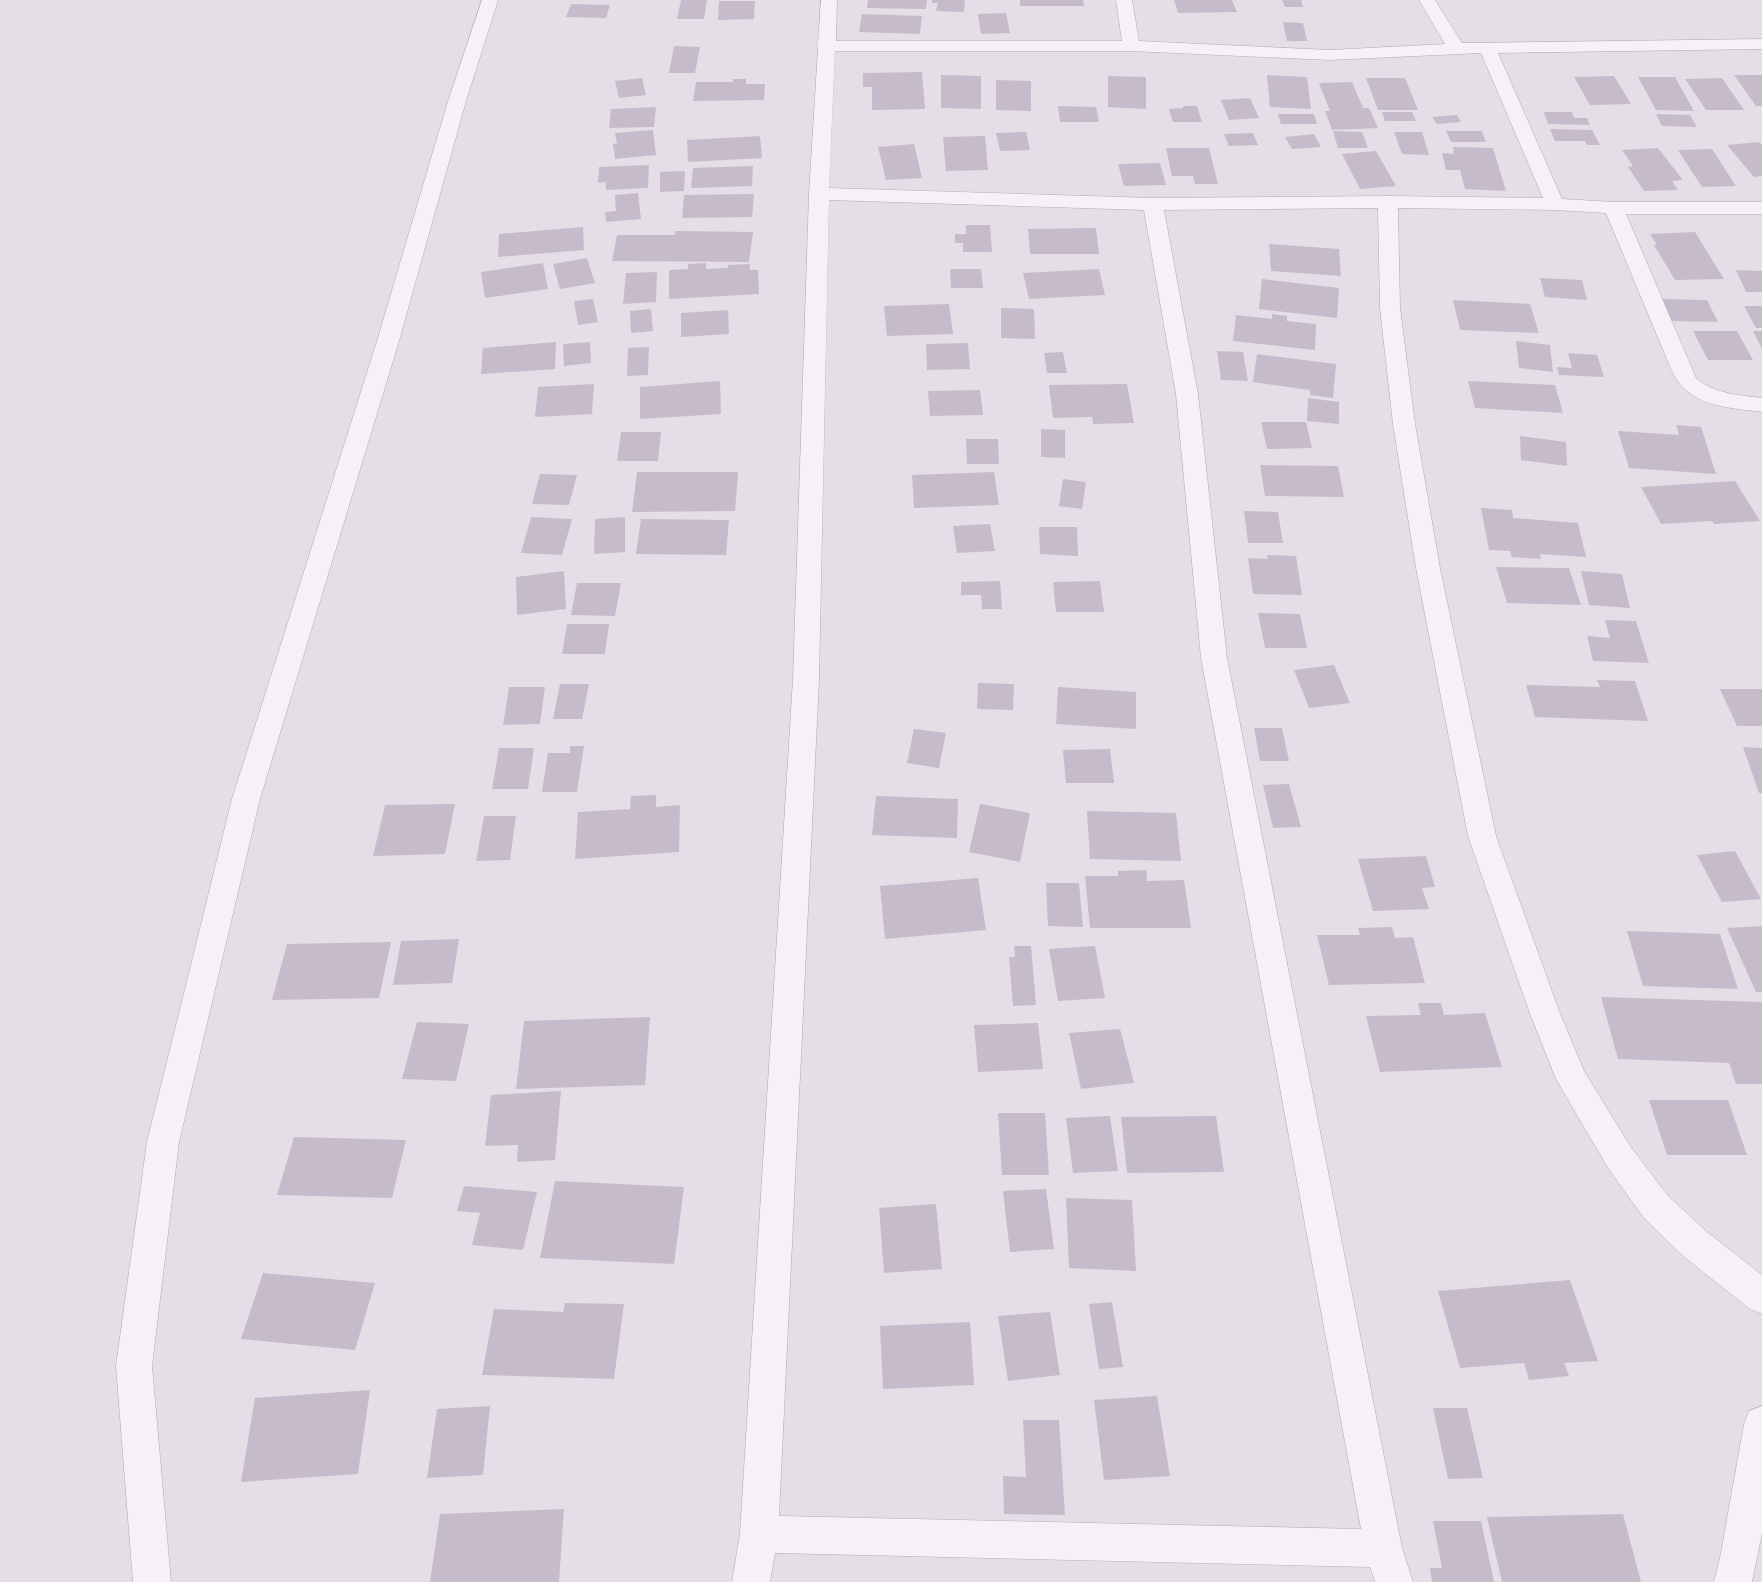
<svg xmlns="http://www.w3.org/2000/svg" width="1762" height="1582" viewBox="0 0 1762 1582" font-family="'Nunito Sans',sans-serif">
<style>
.building{fill:#c6bbca}
.lines{fill:none;stroke-linecap:round;stroke-linejoin:round}
.minor-casing{stroke:#b1a7b4;stroke-width:1}
.minor{fill:#f5f1f6;fill-rule:evenodd}
</style>
<rect width="100%" height="100%" fill="#e5dee7"/>
<!-- building -->
<path class="building" d="M681,0H707L704,19H677Z
M868,0H927L926,9L867,8Z
M932,0H965L964,12L936,11L938,3H932Z
M1020,0H1083L1084,6H1020Z
M1174,0H1232L1237,12L1178,13Z
M1282,0H1301L1303,7H1285Z
M719,1H755L754,19L718,20Z
M571,4L610,5L606,18L566,17Z
M1006,13L1010,33L981,34L978,14Z
M862,14L922,16L920,34L859,32Z
M1283,22L1303,23L1307,41H1287Z
M674,46L700,47L695,73H669Z
M922,72L925,109L872,110V87H863V73Z
M941,75L981,76V109L941,108Z
M1267,75L1307,77L1311,109L1270,107Z
M1734,75H1762V106H1756Z
M1108,76L1146,77V109L1108,107Z
M1614,76L1631,104L1590,105L1574,77Z
M1638,77H1675L1694,111L1656,110Z
M642,78L646,95L619,98L615,81Z
M1366,78H1405L1418,110H1378Z
M1722,78L1744,110H1706L1685,79Z
M733,79H746V84H765L764,100L693,101L696,82H733Z
M996,80L1031,81V111L996,110Z
M1352,82L1363,108H1369L1378,128L1332,130L1325,111H1330L1319,83Z
M1250,98L1259,118L1229,120L1221,100Z
M1058,106L1096,107L1099,122H1060Z
M1183,106H1197L1202,122H1173L1169,109L1183,108Z
M656,107L654,127L609,128L611,109Z
M1382,112H1412L1416,121H1385Z
M1544,112H1572L1574,118H1587L1590,125L1548,124Z
M1278,114H1314L1317,124H1281Z
M1656,114L1690,115L1697,127L1662,126Z
M1457,115L1461,122L1437,124L1432,117Z
M1550,129L1592,130L1600,145H1587L1585,141H1555Z
M653,130L656,155L615,159L613,144L617,143L615,133Z
M1333,131L1362,132L1368,148H1338Z
M1446,131H1482L1486,142H1451Z
M1026,132L1030,150L1000,151L996,133Z
M1394,132H1422L1429,155L1402,154Z
M1253,133L1258,145L1229,146L1224,134Z
M1314,134L1321,147L1292,149L1285,137Z
M760,136L762,158L688,162L687,140Z
M985,136L988,170L946,171L943,137Z
M1759,142L1762,145V176L1754,177L1727,145Z
M914,144L922,178L886,180L878,147Z
M1453,147L1493,148L1506,191L1465,189L1460,170H1446L1442,153L1454,154Z
M1166,148H1209L1218,184H1195L1193,176H1172Z
M1658,148L1683,180L1672,181L1678,190L1644,191L1628,167L1633,166L1622,150Z
M1712,149L1736,186L1702,187L1678,150Z
M1376,151L1396,186L1360,189L1342,154Z
M1160,163L1166,185L1124,186L1118,164Z
M649,165L648,188L606,190V182L598,183L599,167Z
M753,166L752,186L691,188L693,168Z
M685,171L684,191L660,192V172Z
M638,193L641,219L606,222L605,212L616,211L615,195Z
M754,194L752,217L682,218L684,195Z
M966,225H990L992,252H963V243H955V234H966Z
M583,227L584,250L498,257L499,234Z
M1096,228L1099,254H1030L1028,229Z
M675,231L753,232L749,262L612,261L617,235H675Z
M1695,232L1724,279L1675,280L1654,245H1657L1650,234Z
M1269,244L1339,249L1341,276L1271,271Z
M587,258L595,283L560,289L553,264Z
M543,263L548,289L485,298L481,272Z
M706,263V269L728,268V265L750,264V270H758L759,294L669,299V270L688,269V264Z
M950,269H981L983,288H951Z
M1099,269L1105,295L1029,299L1023,273Z
M1736,270L1762,271V292H1746Z
M657,272L656,302L623,304L626,273Z
M1540,278L1582,280L1587,300L1545,297Z
M1262,279L1339,288L1337,318L1259,309Z
M593,299L598,322L578,325L574,301Z
M1660,299L1707,300L1718,322L1669,321Z
M1453,300L1530,304L1539,333L1460,330Z
M949,304L953,334L887,336L884,306Z
M1744,306H1762V328H1756Z
M1001,308L1034,309L1035,339L1001,338Z
M651,309L653,331L631,333L630,311Z
M728,310L729,334L681,337V313Z
M1272,314L1287,316V321L1316,324L1315,350L1233,341L1236,315L1272,319Z
M1693,331H1737L1753,360H1708Z
M1753,331H1762V349Z
M1516,341L1550,345L1553,372L1519,368Z
M556,342L555,369L481,374L483,348Z
M590,342L591,363L564,366L563,344Z
M968,343L970,369L927,370L926,344Z
M649,347L648,375L627,376L628,348Z
M1217,351L1243,352L1248,381L1221,380Z
M1063,352L1067,373H1047L1044,353Z
M1568,353L1597,355L1604,377L1559,375L1557,367L1572,368Z
M1257,354L1336,364L1333,398L1310,395V390L1253,382Z
M720,381L721,414L640,419V387Z
M1468,381L1555,385L1563,413L1475,408Z
M594,384L592,414L535,417L538,387Z
M1127,384L1134,423L1093,424L1092,417L1053,418L1049,385Z
M980,390L983,415L930,416L928,391Z
M1308,398L1339,402V424L1307,421Z
M1261,422H1306L1312,448L1267,449Z
M1676,425L1701,427L1716,474L1629,468L1618,431L1679,435Z
M1041,429L1065,430V458L1041,457Z
M621,432H661L658,461H617Z
M1520,436L1566,442L1567,466L1521,460Z
M966,439H998L999,464H967Z
M1260,465L1338,466L1344,497L1265,496Z
M637,472H738L735,511L632,512Z
M994,472L999,505L914,508L912,475Z
M540,474L577,475L569,505L532,504Z
M1063,479L1086,482L1082,509L1059,506Z
M1735,481L1760,521L1714,524L1712,521L1661,524L1641,487Z
M1481,508L1512,510L1513,518L1578,523L1586,557L1540,554L1541,559L1512,557L1510,551L1489,550Z
M1244,511L1278,512L1283,543H1248Z
M531,517L572,519L562,555L521,553Z
M625,517V552L594,554L595,519Z
M641,519L729,520L726,555L636,554Z
M990,524L995,551L957,553L953,526Z
M1039,527H1077L1078,556L1040,554Z
M1267,555L1296,556L1302,595L1253,594L1248,558L1268,559Z
M1496,567L1569,568L1581,605L1507,603Z
M564,571L566,609L517,615L516,577Z
M1581,571L1622,574L1630,608L1589,605Z
M1000,581L1002,609H982L981,595H961V582Z
M1100,581L1104,612H1056L1053,582Z
M577,583H621L615,616L571,615Z
M1258,613L1300,614L1307,648H1265Z
M1605,620L1636,621L1649,663L1593,661L1587,636L1610,638Z
M567,624H609L605,654H562Z
M1334,665L1350,703L1309,708L1294,670Z
M1597,680L1635,681L1648,721L1535,717L1526,685L1600,687Z
M978,683L1014,684L1013,710L977,709Z
M560,684H589L582,719H553Z
M509,687H545L540,724L503,725Z
M1058,687L1136,692V729L1056,724Z
M1720,689H1762V726H1737Z
M1254,728H1282L1289,761H1260Z
M914,729L946,733L939,768L907,763Z
M570,746H584L577,792H542L548,753H570Z
M1743,747L1762,748V793H1759Z
M499,748H534L528,789H492Z
M1110,749L1114,783H1066L1063,750Z
M1289,784L1301,827L1273,828L1263,785Z
M656,795V807L680,805L679,852L575,859L578,812L630,809L631,796Z
M876,796L958,799L957,838L872,835Z
M455,804L445,854L373,856L385,805Z
M980,804L1030,813L1020,862L969,852Z
M1087,811L1176,813L1181,861L1090,859Z
M484,816H516L510,860L476,861Z
M1735,851L1761,899L1722,902L1697,855Z
M1426,856L1435,887L1422,888L1429,909L1373,911L1358,859Z
M1146,870L1147,881L1184,880L1191,928H1090L1085,876H1118V871Z
M978,878L986,930L885,939L880,886Z
M1046,883H1079L1083,927L1048,926Z
M1762,926V992H1756L1727,928Z
M1392,927L1395,938L1413,937L1425,983L1329,985L1317,935H1360L1358,928Z
M1627,931L1720,934L1738,989L1643,986Z
M459,939L452,983L393,985L401,941Z
M391,942L379,998L272,1000L287,944Z
M1014,946H1031L1036,1005L1013,1006L1009,957H1015Z
M1095,946L1105,998L1058,1001L1049,949Z
M1601,997L1762,1002V1084H1736L1729,1063L1618,1059Z
M1418,1003H1441L1444,1015L1485,1013L1502,1067L1380,1072L1366,1016L1421,1015Z
M650,1017L645,1085L516,1089L524,1021Z
M417,1022L469,1024L456,1081L402,1079Z
M1038,1023L1043,1069L978,1072L974,1025Z
M1120,1029L1134,1083L1081,1089L1069,1033Z
M561,1091L555,1160L517,1162L518,1145L485,1146L491,1095Z
M1649,1100H1728L1747,1155H1667Z
M998,1113H1045L1049,1175H1002Z
M1110,1116L1118,1171L1073,1173L1066,1118Z
M1216,1116L1224,1172L1127,1173L1121,1117Z
M294,1137L406,1140L392,1198L277,1195Z
M555,1181L684,1187L674,1264L540,1258Z
M464,1186L537,1192L523,1250L472,1245L480,1213L457,1211Z
M1046,1189L1054,1249L1010,1252L1003,1191Z
M1066,1198L1132,1200L1136,1271L1069,1268Z
M936,1204L942,1269L884,1273L879,1208Z
M263,1273L375,1283L355,1350L241,1339Z
M1570,1280L1598,1361L1564,1363L1569,1376L1529,1380L1524,1363L1460,1368L1438,1291Z
M1112,1302L1123,1367L1099,1369L1089,1304Z
M565,1303L624,1304L614,1379L482,1375L494,1309L563,1312Z
M1050,1312L1060,1375L1008,1381L998,1316Z
M970,1322L974,1385L883,1389L880,1326Z
M370,1390L358,1474L241,1482L255,1398Z
M1157,1396L1170,1476L1104,1480L1094,1400Z
M490,1406L483,1475L427,1478L437,1409Z
M1433,1408H1467L1483,1478L1448,1479Z
M1023,1420H1059L1065,1515L1004,1514L1003,1476L1026,1477Z
M564,1509L559,1582H430L440,1514Z
M1623,1514L1641,1582H1502L1487,1517Z
M1433,1521H1481L1494,1582H1432L1430,1568H1442Z"/>
<g class="lines">
<!-- minor casing -->
<g class="minor-casing">
<path id="minor" d="M482,0H498L466,101L399,341L260,799L179,1142L152,1366L171,1582H133L116,1366L147,1142L232,799L377,341L448,101Z
M821,0H837L836,41H1122L1116,0H1132L1139,41L1330,50L1445,44L1419,0H1435L1462,43L1762,39V49L1498,53L1562,199L1614,202H1762V214H1626L1696,378C1714,394 1739,395 1762,398V412C1726,407 1687,407 1671,369L1606,213L1555,210L1398,208L1400,308L1415,424L1440,568L1496,836L1559,1011L1584,1071L1630,1146L1668,1196L1707,1232L1762,1275V1314L1750,1309L1683,1256L1644,1218L1608,1168L1556,1079L1529,1011L1468,836L1416,568L1393,424L1380,308L1378,208L1164,210L1198,394L1227,658L1402,1548L1413,1582H1375L1370,1567L775,1553L770,1582H732L740,1534L793,679L809,194L818,48L816,46L818,43ZM835,51H1131L1330,60L1481,53L1543,198L1388,196L1153,198L829,188ZM829,200L1144,210L1176,394L1201,658L1361,1529L779,1516L819,679Z
M1762,1406V1533L1752,1582H1714L1720,1558L1744,1424L1749,1411Z"/>
</g>
<!-- minor -->
<use href="#minor" class="minor"/>
</g>
</svg>
